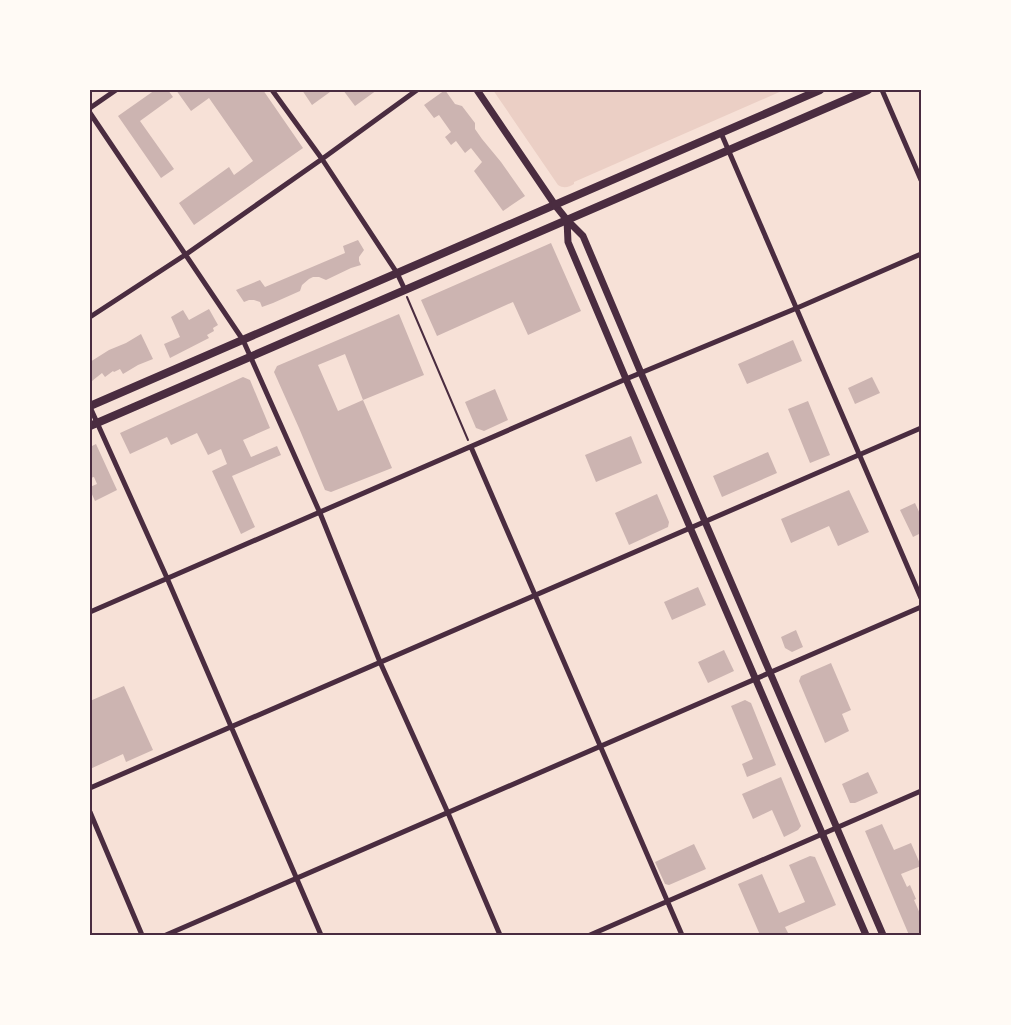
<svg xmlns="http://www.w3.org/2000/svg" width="1011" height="1025" viewBox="0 0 1011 1025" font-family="Montserrat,sans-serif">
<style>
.green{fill:#ebcfc5}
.building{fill:#ccb4b1}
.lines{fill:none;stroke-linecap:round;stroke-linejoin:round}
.path{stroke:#4a2c40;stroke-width:2}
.minor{stroke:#4a2c40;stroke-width:5}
.secondary{stroke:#4a2c40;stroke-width:7}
.primary{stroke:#4a2c40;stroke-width:8}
.neatline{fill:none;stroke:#4a2c40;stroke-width:2}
</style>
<rect width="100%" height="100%" fill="#f7e1d7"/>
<!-- green -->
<path class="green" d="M493,90H784L574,182V184C569,187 564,189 558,185Z"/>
<!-- building -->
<path class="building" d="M155,90H168L173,97L140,121L174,169L161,178L118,116Z
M176,90H263L303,148L194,225L179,203L229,167L234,175L253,161L209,98L191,111Z
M302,90H329L330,92L312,105Z
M343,90H377L355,106Z
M445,90L455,104L462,106L475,123V129L482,139L501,162L525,196L503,211L474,171L482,162L471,148L465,153L456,141L451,145L445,137L451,132L439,115L434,118L424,105Z
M358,240L364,250L359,257V261L361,265L351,268L326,280L319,277H313L309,279L302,285L300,291L273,303L262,307L260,302L254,300H249L244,302L236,290L260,280L265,287L345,253L343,246Z
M551,243L581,311L528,335L513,302L437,336L421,300Z
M209,309L218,325L213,328L214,331L207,335L209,338L170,358L164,344L180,337L171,317L183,310L189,320Z
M399,314L424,375L363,400L345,354L318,365L338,411L363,400L392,468L331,492L325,490L299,428L274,372L277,366Z
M141,334L153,359L138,365L123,374L120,369L114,372L113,371L105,377L102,373L92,381L90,379V362L109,350L126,343Z
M793,340L802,361L747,384L738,364Z
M243,377L250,380L270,428L243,440L251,457L277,446L281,455L232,476L255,527L241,534L212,471L227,464L221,449L208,455L197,433L171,445L167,437L130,454L120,433Z
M872,377L880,393L855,404L848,388Z
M495,389L508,420L484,431L476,428L465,402Z
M808,401L830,455L810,463L788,409Z
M631,436L642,463L596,482L585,455Z
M96,444L117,490L95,501L90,490V487L97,484L94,477L90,478V447Z
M768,452L777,473L722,497L713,476Z
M849,490L869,532L838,546L829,526L791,543L781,519Z
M657,494L669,522L668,527L629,545L615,513Z
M915,503L921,516V533L913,537L900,510Z
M698,587L706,605L672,620L664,602Z
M796,630L803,647L792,652L785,648L781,637Z
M724,650L734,671L708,683L698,662Z
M831,663L851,710L842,714L849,731L825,743L799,681L801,676Z
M124,686L153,750L126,762L123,754L90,769V701Z
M745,700L751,703L776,765L747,777L742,764L753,759L731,706Z
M868,772L878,793L855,803H850L842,784Z
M781,777L801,826L798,830L784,837L772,810L753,819L742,794Z
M882,824L894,850L911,843L921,866L901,874L907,887L910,885L916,899L914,900L921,916V935H909L865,831Z
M694,844L706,869L669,885L665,884L655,862Z
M810,856L815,857L836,905L785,927L789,935H760L738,884L762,874L779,913L805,902L789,865Z"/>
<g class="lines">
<!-- path -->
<path class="path" d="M407,297L468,440"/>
<!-- minor -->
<path class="minor" d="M272,90L322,159L397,273L405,290
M882,90L921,180
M90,108L116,90
M90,113L243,340L320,513L380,662L448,813L500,935
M721,133L921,598
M90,317L185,255L322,159L417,90
M90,407L167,578L321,935
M471,447L682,935
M90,612L626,379L797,308L921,254
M90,788L921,428
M90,812L142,935
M166,935L921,607
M590,935L921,791"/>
<!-- secondary -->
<path class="secondary" d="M477,90L555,205L567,220L583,236L641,373L883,935
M567,220L568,242L626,379L866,935"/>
<!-- primary -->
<path class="primary" d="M90,406L820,90
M90,426L868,90"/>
</g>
<!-- border -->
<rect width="1011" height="1025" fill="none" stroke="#fffaf5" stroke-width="182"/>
<rect x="91" y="91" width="829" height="843" class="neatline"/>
</svg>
